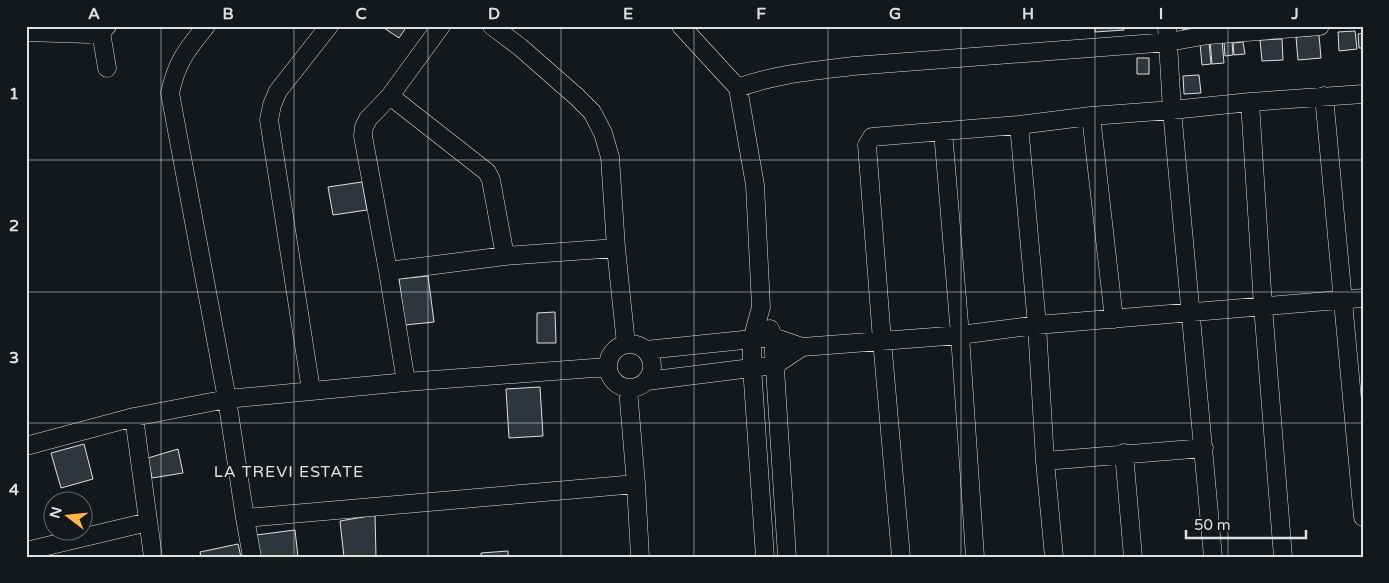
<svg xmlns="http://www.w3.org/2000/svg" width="1389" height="583" viewBox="0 0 1389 583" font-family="'Varela Round',sans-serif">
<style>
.building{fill:#2c363c;stroke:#d8e6dc}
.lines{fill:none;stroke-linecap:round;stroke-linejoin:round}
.minor-casing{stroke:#d8e6dc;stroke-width:19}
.minor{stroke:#14181c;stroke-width:18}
.grid{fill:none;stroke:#d8e6dc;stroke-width:1;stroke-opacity:0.55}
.labels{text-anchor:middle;stroke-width:4;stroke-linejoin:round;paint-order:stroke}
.neighbourhood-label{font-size:16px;letter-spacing:1px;fill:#d8e6dc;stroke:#14181c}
.neatline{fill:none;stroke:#d8e6dc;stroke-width:2}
.grid-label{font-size:16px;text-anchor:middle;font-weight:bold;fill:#d8e6dc}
</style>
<rect width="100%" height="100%" fill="#14181c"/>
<!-- building -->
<path class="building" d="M381,26H407L399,38Z
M1095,26H1123L1124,30L1095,32Z
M1176,26H1191L1192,29L1183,30L1182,27Z
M1355,31L1357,49L1339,51L1338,32Z
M1363,33V48H1359L1358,34Z
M1319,35L1321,58L1298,60L1296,37Z
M1282,39L1283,60L1262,61L1260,40Z
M1210,40H1222L1224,63L1212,64Z
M1224,42H1232L1233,55L1225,56Z
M1243,42L1245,54L1234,55L1233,43Z
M1209,43L1211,64L1202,65L1200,44Z
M1137,58H1149V74H1137Z
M1199,75L1201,93L1184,94L1183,76Z
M362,182L367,210L333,215L328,187Z
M428,276L434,322L405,325L399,279Z
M555,312L556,343H537V313Z
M540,387L543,436L509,438L506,389Z
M84,444L93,479L61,488L51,453Z
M178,449L183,473L152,478L148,458Z
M375,515L376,557H344L340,521Z
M295,530L298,557H258L256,535Z
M238,544L241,557H201L200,552Z
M508,551V557H481V553Z"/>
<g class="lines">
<!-- minor casing -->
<g class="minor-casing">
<path id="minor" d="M206,26C186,51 177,61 170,93L227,399L245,518
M681,26L738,88L755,185L761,307L752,340V367L765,557
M1167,26L1172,110L1213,557
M26,32L89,34L101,32L107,26
M101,32L107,68
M738,88C775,74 814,71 853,66L1169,42L1208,35L1320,26
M390,96L487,172L491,180L505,256
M1324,96L1363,517
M1250,102L1263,306L1283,557
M1091,116L1114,319
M1019,125L1037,325L1045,461L1054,557
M943,131L960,335L975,557
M616,248L626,344
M388,271L505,256L616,248L610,157L603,133L592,112L577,97L520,47L492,26
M770,329L773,337L787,557
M608 366a22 22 0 1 1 44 0a22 22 0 1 1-44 0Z
M646,350L773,337L802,347L960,335L1037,325L1363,298
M647,381L775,365L802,347
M406,382L607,367
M311,390L269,120L272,105L278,91L329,26
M134,417L153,557
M26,446L134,417L227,399L406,382L388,271L363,136L364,127L368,119L390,96L441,26
M1124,453L1133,557
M1045,461L1204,448
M636,484L640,557
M26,551L148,522
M252,557L245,518L636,484L628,389
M901,557L882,340L867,145L872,137L1019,125L1091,116L1172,110L1250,102L1363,94"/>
</g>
<!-- minor -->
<use href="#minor" class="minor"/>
</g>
<!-- grid -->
<path class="grid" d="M161,26V557M294,26V557M428,26V557M561,26V557M694,26V557M828,26V557M961,26V557M1095,26V557M1228,26V557M26,160H1363M26,292H1363M26,423H1363"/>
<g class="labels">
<!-- neighbourhood labels -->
<g class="neighbourhood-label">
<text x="289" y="477">LA TREVI ESTATE</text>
</g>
</g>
<!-- border -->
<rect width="1389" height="583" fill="none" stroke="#14181c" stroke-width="55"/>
<!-- north arrow -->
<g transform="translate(68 516) rotate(286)"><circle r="24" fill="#14181c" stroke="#626a69"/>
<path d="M0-4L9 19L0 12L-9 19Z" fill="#ffb74d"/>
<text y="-8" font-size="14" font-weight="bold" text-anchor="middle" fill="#d8e6dc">N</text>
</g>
<!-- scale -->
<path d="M1186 530v8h120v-8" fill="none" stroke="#d8e6dc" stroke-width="2.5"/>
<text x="1194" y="530" font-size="15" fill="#d8e6dc" stroke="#14181c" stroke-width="4" paint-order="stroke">50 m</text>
<rect x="28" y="28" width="1334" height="528" class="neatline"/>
<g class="grid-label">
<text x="94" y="19">A</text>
<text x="228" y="19">B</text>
<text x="361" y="19">C</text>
<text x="494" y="19">D</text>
<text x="628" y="19">E</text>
<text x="761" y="19">F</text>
<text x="895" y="19">G</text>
<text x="1028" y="19">H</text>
<text x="1161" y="19">I</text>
<text x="1295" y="19">J</text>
<text x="14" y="99">1</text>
<text x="14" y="231">2</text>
<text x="14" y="363">3</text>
<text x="14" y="495">4</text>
</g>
</svg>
